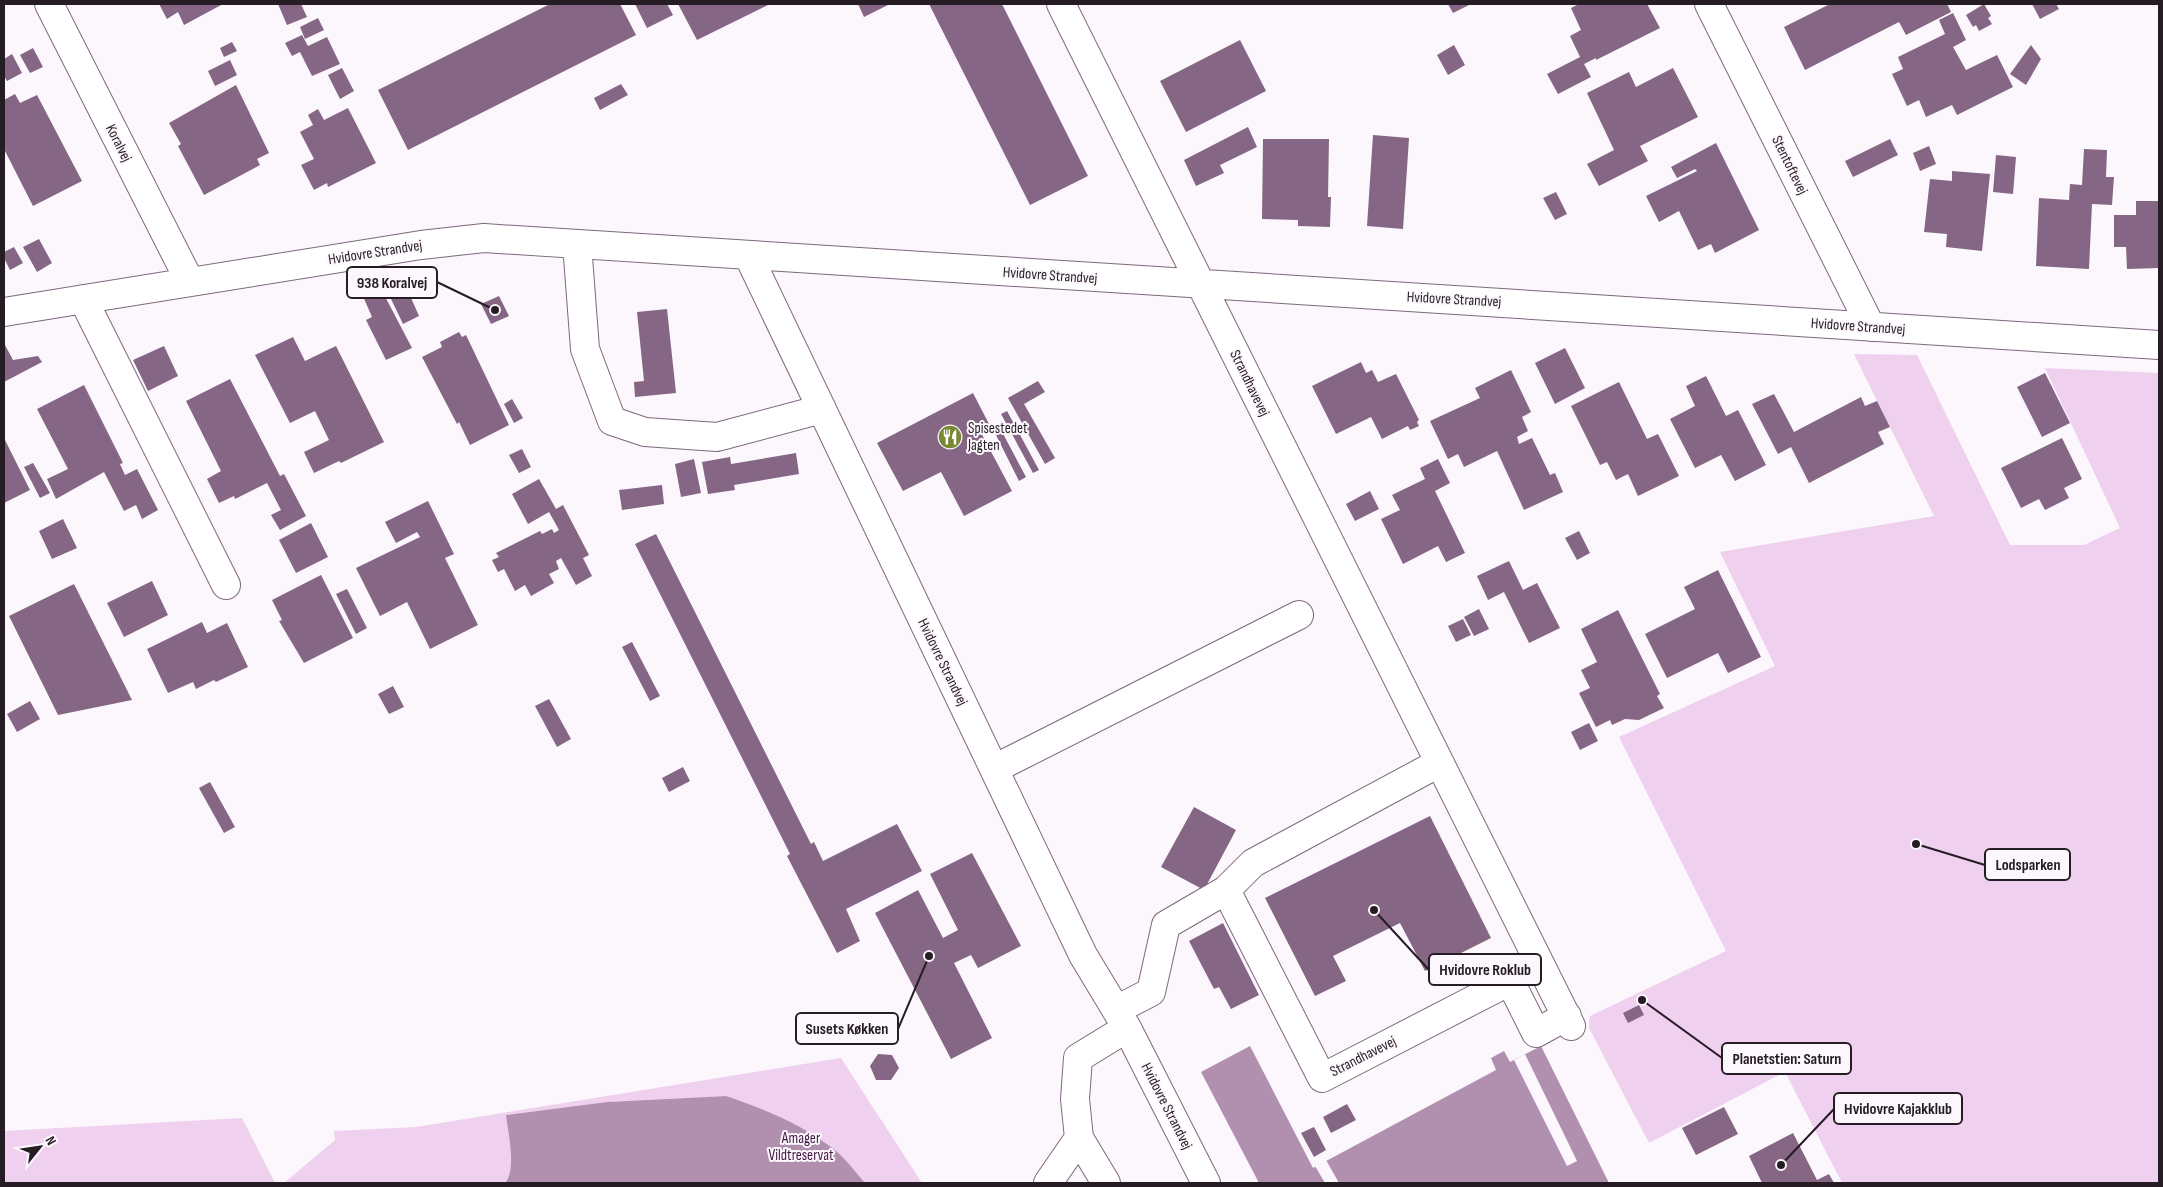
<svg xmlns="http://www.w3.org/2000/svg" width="2163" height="1187" viewBox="0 0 2163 1187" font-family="'Sofia Sans Condensed',sans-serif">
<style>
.green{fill:#f0d0ef;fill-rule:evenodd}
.water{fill:#b190af}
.pier{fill:#fcf7fc}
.building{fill:#856684}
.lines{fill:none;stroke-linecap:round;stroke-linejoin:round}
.minor-casing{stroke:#7d687c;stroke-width:30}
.minor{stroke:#fff;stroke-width:28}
.labels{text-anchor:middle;stroke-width:4;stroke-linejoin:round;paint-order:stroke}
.street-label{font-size:15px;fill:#251c24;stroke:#fcf7fc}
.poi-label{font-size:15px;fill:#251c24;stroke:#fcf7fc;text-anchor:start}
.park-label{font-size:15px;fill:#421842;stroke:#fcf7fc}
.leader{fill:none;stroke:#251c24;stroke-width:2}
.callout-dot{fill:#251c24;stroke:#fcf7fc;stroke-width:2}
.callout{fill:#fcf7fc;stroke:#251c24;stroke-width:2}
.callout-label{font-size:16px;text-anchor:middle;font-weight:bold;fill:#251c24}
</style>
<rect width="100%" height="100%" fill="#fcf7fc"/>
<!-- green -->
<path class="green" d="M1854,354L1917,355L2010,545H2084L2120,528L2045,368L2159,373V1183H1842L1785,1072L1649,1143L1589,1028L1590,1016L1726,951L1619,737L1775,666L1720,552L1934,516Z
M841,1058L922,1183H284L335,1140L334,1131L416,1127ZM726,1096L767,1111L507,1115L607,1102Z
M242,1118L275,1183H4V1131Z"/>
<!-- water -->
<path class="water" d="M1250,1046L1313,1168L1496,1070L1491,1058L1504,1051L1510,1062L1541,1046L1609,1183H1259L1201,1072Z
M726,1096C765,1109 804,1125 836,1151C847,1160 856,1173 865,1183H505C517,1170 508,1132 506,1115L607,1102Z"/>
<!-- pier -->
<path class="pier" d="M1525,1054L1577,1161L1567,1166L1514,1060Z
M1326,1160L1339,1183H1325L1315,1166Z"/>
<!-- building -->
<path class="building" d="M159,4H223L184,25L178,12L167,19Z
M278,4H301L307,17L287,25Z
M550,4H620L636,35L408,150L378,90Z
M635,4H667L673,15L647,28Z
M678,4H770L697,40Z
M858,4H890L864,17Z
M929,4H1002L1088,176L1030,205Z
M1448,4H1471L1453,13Z
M1579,4H1647L1660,28L1596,60V58L1584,64L1591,77L1558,94L1547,74L1580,57L1570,36L1581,30L1571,8Z
M1830,4H1947L1951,12L1906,35L1899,22L1805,70L1784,27Z
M1984,4L1991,16L1988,18L1992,24L1979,31L1976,25L1973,27L1966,15Z
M2032,4H2056L2059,9L2040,19Z
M1953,13L1966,40L1953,47L1966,70L1997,55L2013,87L1957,115L1952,105L1926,117L1919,100L1907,106L1892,74L1903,69L1898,57L1945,34L1939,20Z
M318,18L324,30L305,39L300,27Z
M302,35L308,46L327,37L340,64L312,76L300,52L292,56L285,43Z
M1240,40L1266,91L1186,132L1160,81Z
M232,42L237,51L224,57L220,48Z
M1454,45L1465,65L1448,75L1437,55Z
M2031,45L2041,59L2026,85L2010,74Z
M33,48L43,67L30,73L20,55Z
M12,54L22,73L7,81L4,76V59Z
M230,60L237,75L215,86L208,71Z
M342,68L354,91L340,99L328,75Z
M1673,68L1698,117L1640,146L1648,161L1599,186L1587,164L1614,150L1587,93L1629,72L1636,87Z
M621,84L628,95L600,110L594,98Z
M236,85L269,153L257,159L260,165L204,195L178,146L181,144L169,123Z
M15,94L20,103L37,95L82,181L33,206L4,149V100Z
M348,108L376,163L328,187L327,183L314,190L301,165L314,159L300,132L313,125L308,115L318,109L324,120Z
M1248,127L1257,147L1220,165L1224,173L1196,186L1184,160Z
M1373,135L1409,138L1403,229L1367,226Z
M1263,139H1329L1328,197H1331L1330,227L1298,226V220L1262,219Z
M1890,139L1898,155L1853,177L1845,161Z
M1716,143L1759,230L1715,253L1711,244L1698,250L1679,211L1659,222L1646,196L1697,171L1695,169L1677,178L1671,167Z
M1929,146L1936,164L1920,171L1913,153Z
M2084,149L2107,150L2106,177H2114L2112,205L2092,204L2089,269L2036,266L2039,198L2069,200L2070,184L2082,185Z
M1996,155L2016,157L2013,194L1993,192Z
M1952,171L1990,174L1982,251L1946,247L1947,234L1924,232L1930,179L1952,181Z
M1556,192L1567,214L1555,220L1543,198Z
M2136,201H2159V268L2127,269L2126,247H2114V215H2136Z
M39,239L52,263L37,272L23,247Z
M14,247L23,263L10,270L4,258V252Z
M379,285L412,348L386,360L366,320L372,317L362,294Z
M408,291L419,316L403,324L391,299Z
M499,296L509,316L491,324L481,304Z
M667,309L676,393L635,397L634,382L644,381L637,312Z
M459,332L462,337L466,335L509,425L470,445L459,422L457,424L422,357L442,347L440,342Z
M293,337L305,361L336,346L384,442L341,463L339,461L314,473L304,452L329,440L315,411L290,423L255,355Z
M5,345L13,360L38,356L42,362L4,382Z
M164,346L178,376L148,391L133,360Z
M1565,348L1585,388L1555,404L1535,363Z
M1361,362L1366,373L1372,370L1378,382L1396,374L1419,420L1417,422L1419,426L1410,430L1408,426L1382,439L1371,417L1336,434L1312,386Z
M1511,370L1531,412L1522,417L1528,431L1517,437L1519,444L1532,438L1550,475L1555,473L1563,492L1524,510L1497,451L1464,467L1458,454L1448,459L1430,421L1480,398L1475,388Z
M2045,373L2070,423L2042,437L2017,387Z
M1706,376L1726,416L1738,410L1766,465L1735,481L1721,455L1695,468L1670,419L1695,406L1686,386Z
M230,379L280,476L284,474L306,516L280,530L271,515L281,510L267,483L235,499L234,496L219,503L207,479L221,471L186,401Z
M1038,381L1045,392L1024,404L1055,458L1045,464L1008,398Z
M1619,382L1647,439L1658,434L1679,476L1638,496L1628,474L1616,480L1607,462L1600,465L1571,406Z
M84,385L123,463L120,464L125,475L137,469L158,510L142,519L136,505L124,511L104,472L56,499L47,479L68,469L37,409Z
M973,393L989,424L979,429L1012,491L964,516L941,472L903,491L877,443Z
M1774,394L1794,432L1861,397L1865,406L1877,401L1890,427L1878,432L1884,444L1809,483L1791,447L1778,454L1752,404Z
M512,399L523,418L514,423L504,404Z
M1007,411L1039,470L1033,473L1001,414Z
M1000,428L1026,477L1019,481L994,431Z
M4,438L30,490L4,503Z
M2062,438L2082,479L2064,488L2069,498L2045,510L2039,499L2021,508L2001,468Z
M522,449L531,467L519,473L509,455Z
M796,453L799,474L734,485L735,490L708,494L702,462L730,457L731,464Z
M694,459L701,493L681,497L675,464Z
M1438,459L1450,483L1435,491L1465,553L1446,562L1438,546L1403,564L1381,519L1400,510L1392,495L1425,479L1420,468Z
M33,463L50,493L40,498L24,467Z
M539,479L556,509L563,505L589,555L583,558L592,576L576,585L561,558L556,561L559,569L549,574L554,583L531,596L525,585L515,591L504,569L498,572L492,560L499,557L496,553L540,531L542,534L552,529L554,533L559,530L549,512L528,524L512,494Z
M662,485L664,504L622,510L619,490Z
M1370,491L1379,509L1355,521L1346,504Z
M428,501L454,554L445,558L478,625L430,649L407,602L380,616L356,568L420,537L417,532L396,543L385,522Z
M63,519L77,548L52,559L39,531Z
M311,523L328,557L296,573L279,540Z
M1579,531L1590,553L1577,560L1565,538Z
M656,534L811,844L814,842L823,861L897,824L922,871L846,909L860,941L837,953L787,856L790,854L635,544Z
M1509,561L1523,590L1537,583L1560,628L1529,643L1504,592L1488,600L1477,576Z
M1718,570L1761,657L1728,673L1718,653L1667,678L1645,634L1695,609L1684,587Z
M321,575L353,638L304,663L279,621L282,620L272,600Z
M152,581L168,615L124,637L107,603Z
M74,584L132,700L58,715L9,616Z
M347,589L367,628L356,634L336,594Z
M1479,609L1489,629L1474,636L1464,617Z
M1618,610L1660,694L1657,696L1664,708L1639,720L1625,719L1612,725L1610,720L1596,727L1579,693L1590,688L1581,670L1597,662L1581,629Z
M1463,619L1471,635L1456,642L1448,626Z
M202,622L207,633L227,623L248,667L216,682L214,680L196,689L193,682L168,693L147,649Z
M632,642L660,696L650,701L622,647Z
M393,686L404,707L389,714L378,694Z
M549,699L571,739L557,747L535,706Z
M30,701L40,719L17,732L7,714Z
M1589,723L1598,741L1580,750L1571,732Z
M683,767L690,781L669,792L662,778Z
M210,782L235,827L224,833L199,788Z
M1194,807L1236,830L1204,890L1161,867Z
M1430,816L1491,938L1425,971L1400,923L1333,956L1346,981L1315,996L1265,898Z
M972,853L1021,946L978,968L971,955L954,963L992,1038L951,1059L875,913L918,890L943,938L958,930L930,874Z
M1223,923L1259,995L1231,1009L1219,987L1214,989L1189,941Z
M1639,1005L1644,1015L1628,1023L1623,1013Z
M855,1012H870L878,1025L870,1038H855L848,1025Z
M878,1054L892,1055L899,1068L891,1080H876L870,1066Z
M1347,1104L1356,1120L1331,1133L1323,1117Z
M1724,1107L1738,1134L1696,1155L1682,1128Z
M1314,1127L1326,1150L1314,1157L1301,1133Z
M1793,1133L1817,1180L1829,1174L1834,1183H1762L1749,1156Z"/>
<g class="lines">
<!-- minor casing -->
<g class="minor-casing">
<path id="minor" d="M49,4L190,282
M1061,4L1571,1026
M1709,4L1871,327
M577,244L585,349L612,421L645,432L717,437L822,409
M749,257L1083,955L1127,1028L1206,1183
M83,299L226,585
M4,312L421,245L484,238L2159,345
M994,769L1299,615
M1226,890L1322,1078L1510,981L1536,1033L1567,1016
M1116,1010L1151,992L1166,925L1226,890L1253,863L1439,763
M1048,1183L1079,1138
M1106,1183L1079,1138L1075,1099L1078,1058L1127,1028"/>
</g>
<!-- minor -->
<use href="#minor" class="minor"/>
</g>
<!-- icons -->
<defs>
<g id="restaurant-disc" transform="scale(1.25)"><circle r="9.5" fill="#7a8735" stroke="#fcf7fc"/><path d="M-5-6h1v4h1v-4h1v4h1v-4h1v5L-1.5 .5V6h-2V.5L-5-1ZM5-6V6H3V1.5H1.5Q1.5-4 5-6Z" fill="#fff"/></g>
</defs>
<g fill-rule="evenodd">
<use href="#restaurant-disc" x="950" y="437"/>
</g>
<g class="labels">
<!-- street labels -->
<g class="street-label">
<text transform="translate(119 143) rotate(63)" y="5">Koralvej</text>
<text transform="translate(1790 165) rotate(64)" y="5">Stentoftevej</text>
<text transform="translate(375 252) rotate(-9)" y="5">Hvidovre Strandvej</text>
<text transform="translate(1050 275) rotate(4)" y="5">Hvidovre Strandvej</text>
<text transform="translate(1454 299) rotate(3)" y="5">Hvidovre Strandvej</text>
<text transform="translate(1858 326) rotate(4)" y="5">Hvidovre Strandvej</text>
<text transform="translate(1250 383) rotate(64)" y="5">Strandhavevej</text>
<text transform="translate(943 662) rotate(64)" y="5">Hvidovre Strandvej</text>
<text transform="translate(1363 1056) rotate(-27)" y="5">Strandhavevej</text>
<text transform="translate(1167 1106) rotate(63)" y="5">Hvidovre Strandvej</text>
</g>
<!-- poi labels -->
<g class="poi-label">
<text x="968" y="433">Spisestedet<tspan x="968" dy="17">Jagten</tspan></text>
</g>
<!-- park labels -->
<g class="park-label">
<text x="801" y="1143">Amager<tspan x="801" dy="17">Vildtreservat</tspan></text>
</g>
</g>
<!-- callouts -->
<path class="leader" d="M495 310L437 282M1916 844L1985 865M1374 910L1429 970M929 956L898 1029M1642 1000L1722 1058M1781 1165L1834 1109"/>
<g class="callout-dot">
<circle cx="495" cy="310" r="5"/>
<circle cx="1916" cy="844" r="5"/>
<circle cx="1374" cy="910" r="5"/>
<circle cx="929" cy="956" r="5"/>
<circle cx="1642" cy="1000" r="5"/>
<circle cx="1781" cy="1165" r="5"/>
</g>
<g class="callout">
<rect x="347" y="267" width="90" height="31" rx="5"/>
<rect x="1985" y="849" width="85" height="31" rx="5"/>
<rect x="1429" y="954" width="112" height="31" rx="5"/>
<rect x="796" y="1013" width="102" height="31" rx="5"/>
<rect x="1722" y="1043" width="129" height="31" rx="5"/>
<rect x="1834" y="1093" width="128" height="31" rx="5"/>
</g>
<g class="callout-label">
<text x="392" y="288">938 Koralvej</text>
<text x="2028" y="870">Lodsparken</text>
<text x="1485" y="975">Hvidovre Roklub</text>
<text x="847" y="1034">Susets Køkken</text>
<text x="1787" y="1064">Planetstien: Saturn</text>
<text x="1898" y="1114">Hvidovre Kajakklub</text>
</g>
<!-- border -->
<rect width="2163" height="1187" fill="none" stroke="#251c24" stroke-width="10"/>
<!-- north arrow -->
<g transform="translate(40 1147) rotate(60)" stroke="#fcf7fc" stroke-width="4" paint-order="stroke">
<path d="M0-4L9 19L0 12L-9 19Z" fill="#251c24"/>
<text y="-8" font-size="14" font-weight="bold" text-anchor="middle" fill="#251c24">N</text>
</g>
</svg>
